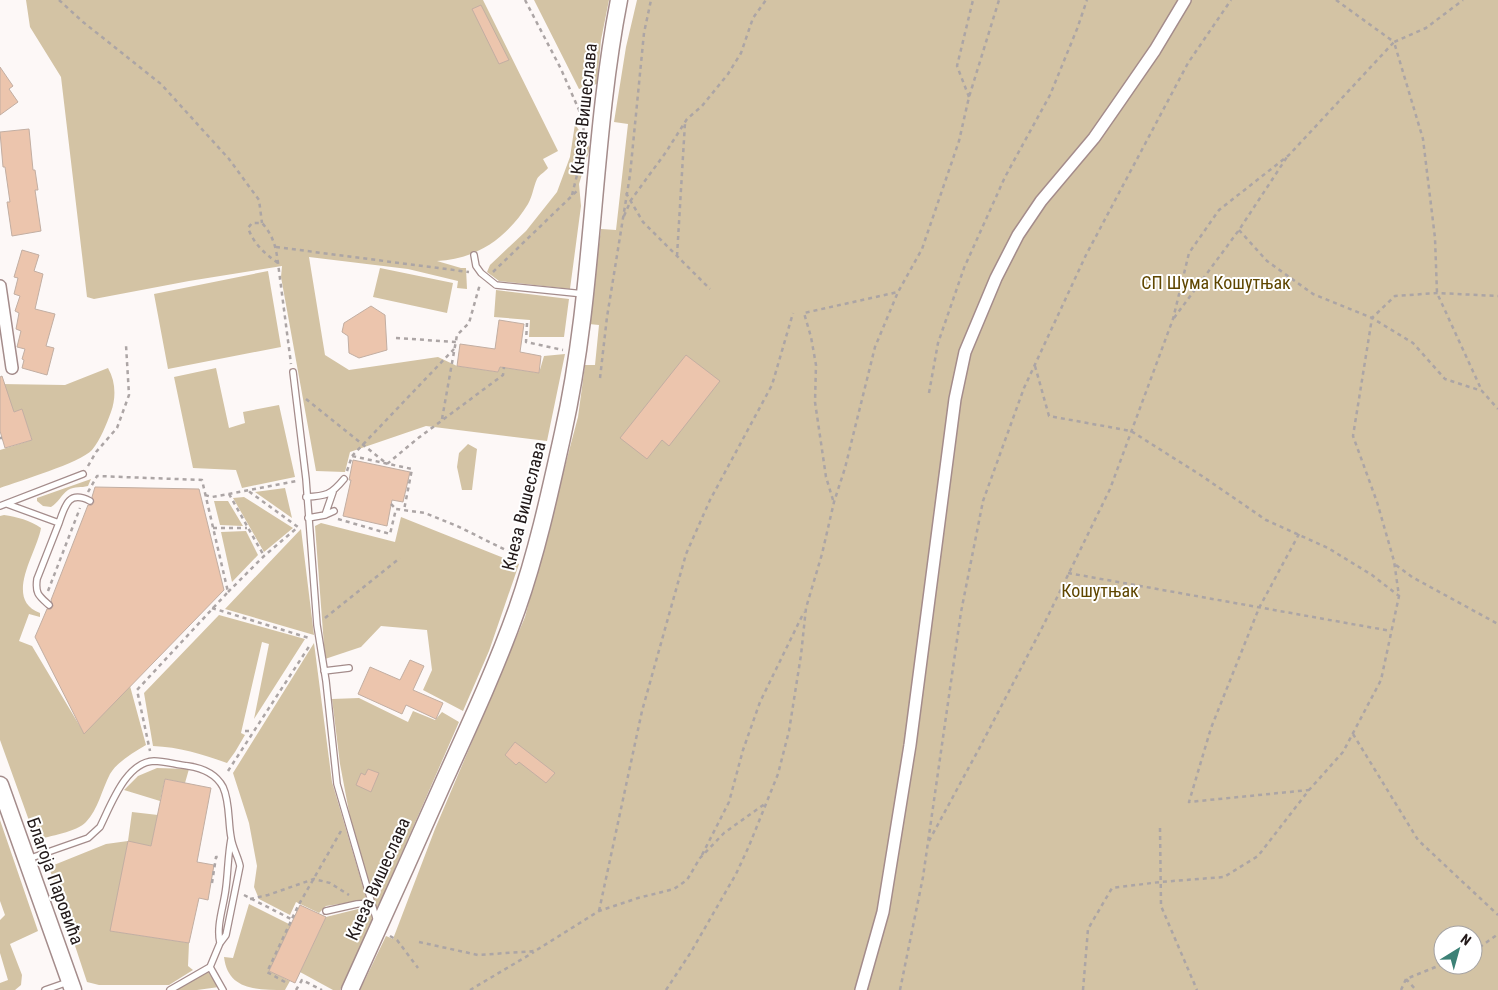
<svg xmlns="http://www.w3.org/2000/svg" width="1498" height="990" viewBox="0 0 1498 990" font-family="'Roboto Condensed',sans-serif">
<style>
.green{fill:#d3c3a4;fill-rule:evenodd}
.building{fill:#ecc5ad;stroke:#c2aea2}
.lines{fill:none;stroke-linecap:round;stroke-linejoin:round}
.lane-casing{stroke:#a48c8b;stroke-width:8}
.street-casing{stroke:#a48c8b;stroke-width:14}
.secondary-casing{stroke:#a48c8b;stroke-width:19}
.path{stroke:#aca5a5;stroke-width:2.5;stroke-dasharray:4 4;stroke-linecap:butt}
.lane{stroke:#fff;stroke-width:5.5}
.street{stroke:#fff;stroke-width:11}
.secondary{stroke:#fff;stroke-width:16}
.labels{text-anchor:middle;stroke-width:4;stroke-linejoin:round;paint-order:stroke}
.street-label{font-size:18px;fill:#211818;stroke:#fff}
.park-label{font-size:18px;fill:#5f4600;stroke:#fff}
</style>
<rect width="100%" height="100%" fill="#fdf8f7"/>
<!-- green -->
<path class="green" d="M26,0H483L558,151L543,159L548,168C545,172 539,175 537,179C533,188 533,195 528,204C507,238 477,259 437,261L461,268H466L467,289L457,288L458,281L408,269L309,257L325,355L349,370L438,357L457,366L498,372L500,367L539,373L544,356L565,354L547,441L426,426L350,452L345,472L316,471L281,277L282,266L189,281L94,299L87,297L61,77L30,27Z
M534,0H609L601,40L597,84L579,89Z
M637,0H1498V990H360L386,936L393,939L435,829L525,617L578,417L585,365H595L599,325L589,324L601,229L616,230L628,124L614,122L626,47ZM1443,935H1473V965H1443Z
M575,124L590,148L579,184L581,206L570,289L499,281L487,272L490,265L526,231L557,192L570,157Z
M380,268L453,283L447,313L373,297Z
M268,271L281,347L168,369L154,294Z
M496,290L569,299L564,337H529L530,320L494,317Z
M108,368C116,382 116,398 111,412C106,425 101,439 92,450C80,463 19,481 0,488V450L32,440L22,410L14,412L0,384L65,385Z
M216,368L229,428L245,423L243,412L279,405L295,477L242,488L236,470L193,468L174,377Z
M468,444L477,449L472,490H462L457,467L459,453Z
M91,479L88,486C81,488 75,486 68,490C61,495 58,503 51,507L43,506L37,501V498Z
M285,488L292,518L255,492Z
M244,497L293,528L264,552L233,498Z
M214,501H228L243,526L220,525Z
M4,515C17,517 30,520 41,528C37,553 3,599 40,613V617L29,614L19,641L32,646L84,733L130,686L146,745C133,753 118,761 110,774C102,789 98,810 86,822C77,832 49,836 36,840L0,740V516Z
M401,517L519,564L489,651L463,711L423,690L432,670L427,630L381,626L361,647L325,659L315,526L321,523L395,542Z
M301,529L314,635L225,609Z
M246,531L258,555L232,582L221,532Z
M219,615L305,639L254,719L269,644L262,642L241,733L245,735L235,752L227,763C202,754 179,747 153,746L144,693Z
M314,643L332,782L367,900L326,906L319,913L296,902L290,915L259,899L254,887L257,866L249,823L233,773Z
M359,698L408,722L413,711L435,720L442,712L459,722L377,910L350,817L340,764L332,699Z
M157,768L189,769L185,783L165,779L160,801L124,790L138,776Z
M132,812L158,815L151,846L128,842L111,931L189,943L188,966L193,970L169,985H99L87,982L49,867L106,844L128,841Z
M0,820L38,931L10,944L22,975L21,985L15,990H0V983L8,980L0,953V920L5,915L0,901Z
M249,904L291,925L269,971L290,981L285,990C256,990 228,990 224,957L233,958Z
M370,906L373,917L372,921L340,990H333L300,972L326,917Z
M208,972L219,987L197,990H175Z"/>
<!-- building -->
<path class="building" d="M481,5L509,60L499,64L472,9Z
M0,67L13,86L9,89L18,102L0,115Z
M29,129L33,170H35L38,190H35L41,231L12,236L7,202H10L5,167H3L0,132Z
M22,250L39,255L34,271L43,274L35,309L55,314L46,346L54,348L47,375L22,368L24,360L22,359L25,349L17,347L21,331L16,329L19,313L15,311L20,296L14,294L18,278L14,277Z
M371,306L385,315L387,350L359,358L349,353L348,336L342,332L344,323Z
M499,320L524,324L520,352L541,356L539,373L500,367L498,372L457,366L460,344L495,349Z
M686,355L720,381L669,446L662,440L647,459L620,438Z
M2,376L14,412L22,409L32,440L5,448L0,431V377Z
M353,460L410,472L403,502L392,500L387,526L343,516L351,480H349Z
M95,487L199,489L224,590L84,734L35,637L47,609H51L53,606L51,600L88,505H92L94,502L92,497Z
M410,660L424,666L413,690L443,703L436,719L406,705L402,714L358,694L370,667L400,680Z
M515,742L555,773L546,783L519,762L516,765L505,755Z
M368,769L379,773L371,792L356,785L361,773L365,775Z
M165,779L211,788L197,862L214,865L208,900L199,898L189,943L110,931L128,841L151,846Z
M300,905L326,917L295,983L269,971Z"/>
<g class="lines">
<!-- lane casing -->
<g class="lane-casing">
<path id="lane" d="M474,255L476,266L481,273L496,285L584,294
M293,372L306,479L317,625L326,681L337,784L376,918L379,920
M306,497C326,496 331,495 344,479
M7,504L59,523C65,505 69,490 90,501
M0,506L83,474
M325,515L333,492
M308,518L325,515L334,511
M49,605C39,596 35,594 37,579L59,523
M324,671L349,668
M28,859L88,838L100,827C111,805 126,762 154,761C165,761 177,765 188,766C202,768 216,774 223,787C230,802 228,822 231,837C232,847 238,856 240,866L226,935L220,943L210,967L170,990
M326,911L357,904L371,903
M220,943C216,925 224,906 226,887C228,871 228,855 231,839
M210,967L223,990
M45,990L68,982"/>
</g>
<!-- street casing -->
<g class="street-casing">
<path id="street" d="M0,286L12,368
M861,990L883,912L910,745L955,399L965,352L996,278L1018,235L1041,201L1094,138L1117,105L1155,50L1185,0"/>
</g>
<!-- secondary casing -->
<g class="secondary-casing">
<path id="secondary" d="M0,785L73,990
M350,990C382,920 413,851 444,781C470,724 496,668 517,609C537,552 550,492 563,433C595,291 591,143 619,0"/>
</g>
<!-- path -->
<path class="path" d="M59,0L83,22L161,84L229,159L259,200L262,223
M525,0L561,69L586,126
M1336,0L1394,42L1426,28L1463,0
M969,97L957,66L973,0
M626,193L643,222L710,289
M572,195L581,159L584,124
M624,216L631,200L666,152L687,119L702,106L728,74L741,53L753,18L766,0
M1239,230L1267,261L1313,294L1372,318L1413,343L1445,379L1482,391L1498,409
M276,247L469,272
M677,256L685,123
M278,263C264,253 254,244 248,228L252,223H262C273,235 276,247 278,263L291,364
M493,272L579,189
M1174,318L1239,230L1287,157
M527,323L526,342L563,350
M396,338L456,342
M1035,366L1049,416L1131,431L1202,476L1266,520L1328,548L1372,575L1399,596
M600,378L607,317L630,175L644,33L651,0
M929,393L938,343L964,268L1005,177L1050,95L1077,29L1087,0
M306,399L387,464L417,439L503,375L504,367
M442,419L457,335L469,323L480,284
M0,438H2
M352,456L454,349
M88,466L96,452L117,428L129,395L126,345
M347,471L352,456L412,469L404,510
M88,492L97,476L202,480L228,592L137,690L150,751
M229,494L264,556
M205,495L212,497L229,494L297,481
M833,500L826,477L815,402L816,365L811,337L804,313L898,292
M391,504L396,509
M338,519L390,534L396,509L425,513L457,526L518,556
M213,528H247
M1299,534L1259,608L1211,728L1189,802L1309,790
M1396,565L1412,577L1498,624
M1068,573L1391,631
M48,591L80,508
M228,592L264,556L298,527L247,490
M212,608L309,638
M325,618L400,558
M245,731H252
M1353,734L1418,840L1498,915
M228,771L310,645
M1160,828L1161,906L1197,990
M929,841L981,745L1044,624L1110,489L1173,319L1189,253L1219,210L1289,155L1394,42L1423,139L1435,238L1437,293L1482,391
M702,855L729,802L743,750L760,702L804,612
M212,883L216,857H219
M244,895L291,919
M250,899L268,895L314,879L330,883L349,895
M599,911L642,711L686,554L710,500L772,385L793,313
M390,936L397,940L418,968
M419,942L478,955L535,951L599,911L638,898L674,889L687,880L700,858L724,833L766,803
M1473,952L1498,934
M1406,979L1416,990
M285,982L267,972L298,906L341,831
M296,990L302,980L322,990
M470,990L534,952
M666,990L691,952L736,874L749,846L778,774L789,731L801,655L806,608L822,554L834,502L845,468L875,347L898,292L922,249L959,141L969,97L999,0
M900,990L923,877L961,612L983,501L1024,388L1086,255L1188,63L1231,0
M1083,990L1088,929L1112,888L1160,882L1224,877L1258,856L1309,790L1343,752L1381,680L1399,596L1394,561L1377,502L1353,436L1372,318L1395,296L1437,293L1498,296
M1401,990L1406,979L1443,964"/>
<!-- lane -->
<use href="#lane" class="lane"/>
<!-- street -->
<use href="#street" class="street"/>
<!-- secondary -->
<use href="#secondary" class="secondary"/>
</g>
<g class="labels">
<!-- street labels -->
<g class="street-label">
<text transform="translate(584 109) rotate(-84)" y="6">Кнеза Вишеслава</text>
<text transform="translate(524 506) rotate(-76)" y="6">Кнеза Вишеслава</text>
<text transform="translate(378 879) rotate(-66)" y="6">Кнеза Вишеслава</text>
<text transform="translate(55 881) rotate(70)" y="6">Благоја Паровића</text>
</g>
<!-- park labels -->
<g class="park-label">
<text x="1216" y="289">СП Шума Кошутњак</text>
<text x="1100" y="597">Кошутњак</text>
</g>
</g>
<!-- north arrow -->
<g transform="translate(1458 950) rotate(37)"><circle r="24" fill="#ffffff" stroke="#a6a3a3"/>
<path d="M0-4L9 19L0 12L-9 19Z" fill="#3c8176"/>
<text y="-8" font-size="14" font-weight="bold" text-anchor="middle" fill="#211818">N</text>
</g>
</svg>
